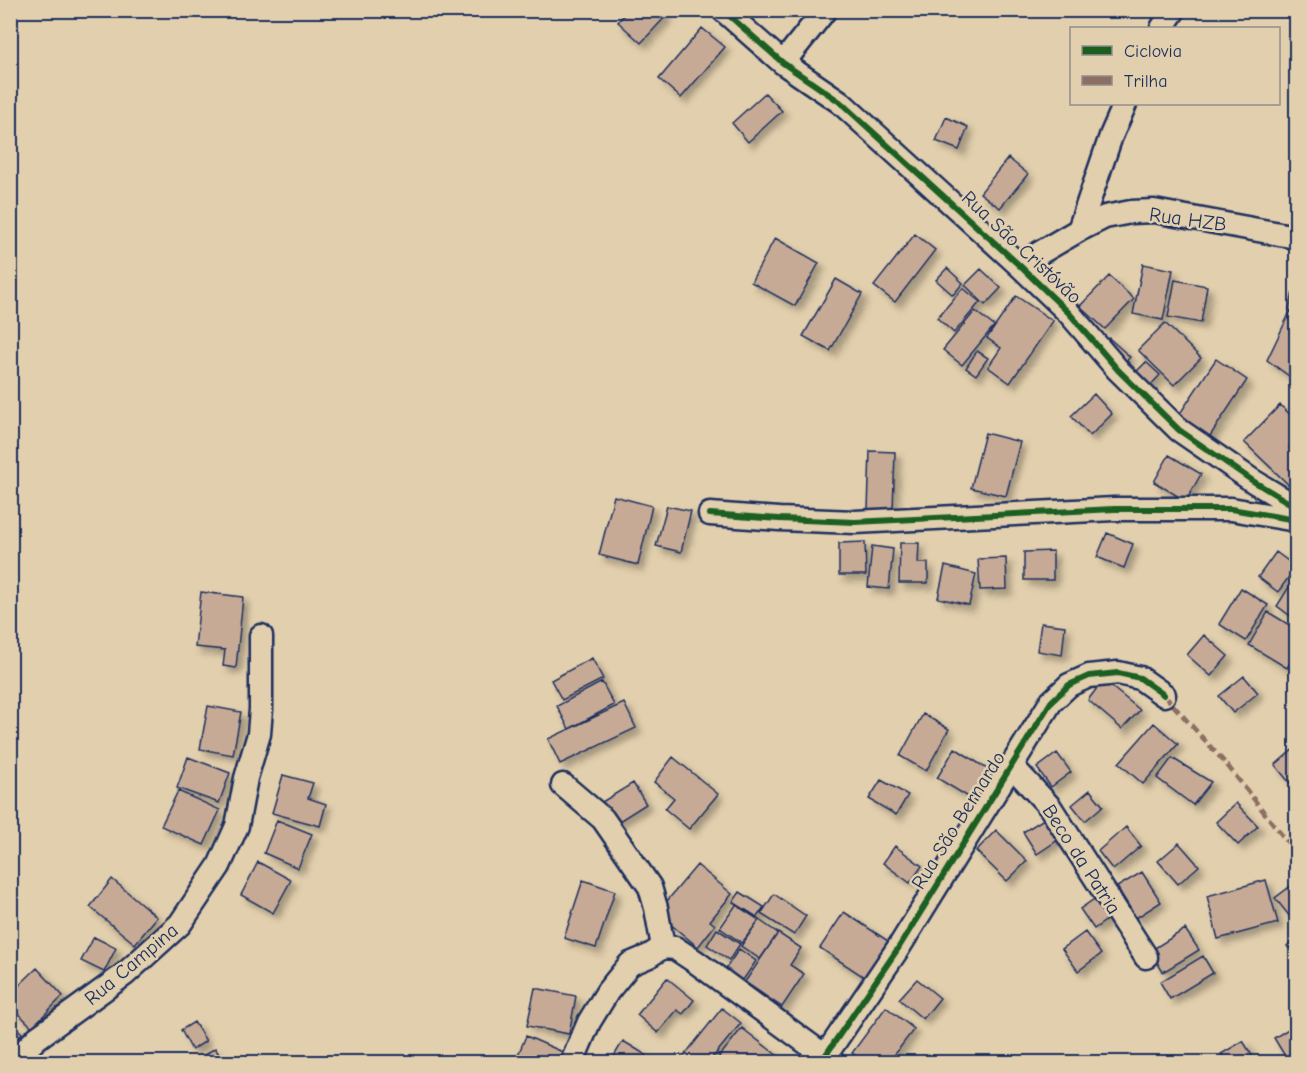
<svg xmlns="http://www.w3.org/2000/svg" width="1307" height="1073" viewBox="0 0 1307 1073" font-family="'Comic Neue',sans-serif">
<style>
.building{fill:#c7aa96;stroke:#1b2f5e;stroke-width:1.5;filter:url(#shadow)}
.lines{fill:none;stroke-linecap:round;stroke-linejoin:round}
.street-casing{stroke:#1b2f5e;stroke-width:27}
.street{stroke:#e2cfad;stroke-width:22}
.quiet{stroke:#8d6e63;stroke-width:4.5;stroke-dasharray:9 4.5;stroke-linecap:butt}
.cycleway-casing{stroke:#e2cfad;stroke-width:10}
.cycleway{stroke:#1b5e20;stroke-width:6}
.labels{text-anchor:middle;stroke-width:5;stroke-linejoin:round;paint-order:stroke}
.street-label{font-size:20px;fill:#1b2f5e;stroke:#e2cfad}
</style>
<defs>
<filter id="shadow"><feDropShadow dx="5.5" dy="5.5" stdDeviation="3" flood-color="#0004"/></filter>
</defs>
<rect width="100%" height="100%" fill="#e2cfad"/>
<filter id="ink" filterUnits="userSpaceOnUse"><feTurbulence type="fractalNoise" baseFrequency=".0167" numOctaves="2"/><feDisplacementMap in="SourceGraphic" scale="12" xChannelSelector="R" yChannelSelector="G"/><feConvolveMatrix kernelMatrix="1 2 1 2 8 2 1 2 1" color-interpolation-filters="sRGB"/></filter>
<g filter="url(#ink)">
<!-- building -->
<path class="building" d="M628,10H662L667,15L641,43L618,22Z
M702,28L725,47L681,98L659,79Z
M765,93L782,111L748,142L732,123Z
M946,117L968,127L959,150L936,141Z
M1008,158L1028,174L1000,208L980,193Z
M915,234L935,250L895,302L874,286Z
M775,238L819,263L795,306L751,282Z
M1143,264L1173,270L1163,320L1133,314Z
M947,268L963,283L953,295L936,280Z
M981,269L1001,288L985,305L965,285Z
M1109,276L1134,299L1105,329L1080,306Z
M836,279L862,294L830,351L803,336Z
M1175,280L1207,286L1201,323L1168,317Z
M963,288L980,302L954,333L937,318Z
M1293,292L1296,293V312L1289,310Z
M1016,296L1053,321L1010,383L988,367L1001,348L987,338Z
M975,311L994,326L962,365L943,350Z
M1290,312L1296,313V381L1267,360Z
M1165,323L1201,358L1174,385L1138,350Z
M1109,338L1130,357L1122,366L1101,347Z
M977,351L988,358L976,375L966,368Z
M1216,359L1247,380L1206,442L1175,421Z
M1146,362L1160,375L1146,390L1132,376Z
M1094,394L1112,414L1090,436L1071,416Z
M1280,405L1296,420V440L1289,448L1294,452L1296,449V486L1293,489L1244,442Z
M985,433L1020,442L1006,496L971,488Z
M870,451L895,452L893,510L868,509Z
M1169,455L1201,474L1186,501L1154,482Z
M614,496L652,506L638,565L599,555Z
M667,506L691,511L681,552L656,546Z
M1107,533L1133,544L1124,568L1097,557Z
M865,542L866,575H839V543Z
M900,543H919L918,563H928V583H899Z
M872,546L893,549L889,589L868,587Z
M1053,551V580H1024V552Z
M1276,552L1296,567L1278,592L1258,577Z
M1006,558L1007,589L980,590L978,559Z
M945,566L976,574L969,605L938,598Z
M1296,576V620L1277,606Z
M1241,588L1268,605L1246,641L1219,624Z
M201,592L243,597L236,668L223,666L225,650L195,647Z
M1268,612L1296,629V653L1287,668L1249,645Z
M1041,623L1065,626L1062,655L1037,651Z
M1204,635L1228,656L1211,676L1187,655Z
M592,658L603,679L562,700L551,680Z
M1244,676L1258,693L1233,713L1219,696Z
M1103,680L1140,710L1122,729L1088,700Z
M602,682L614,705L569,729L557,706Z
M624,703L636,728L560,764L548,739Z
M208,706L241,712L233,755L200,749Z
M923,714L949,729L926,771L900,756Z
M1154,723L1178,744L1143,784L1119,763Z
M1296,747V784L1293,787L1275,765Z
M955,748L992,772L975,801L937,778Z
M1057,753L1071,772L1051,787L1037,768Z
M188,757L230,773L219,803L177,788Z
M673,757L718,794L689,829L665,809L674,798L654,782Z
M1172,758L1211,782L1193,805L1157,778Z
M283,775L313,783L308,798L326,804L320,826L272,813Z
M881,780L908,795L896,815L869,799Z
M633,783L646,804L616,823L602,802Z
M1090,790L1103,806L1085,821L1072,805Z
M178,791L220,810L204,845L161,826Z
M1236,803L1258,826L1238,845L1216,822Z
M1047,817L1061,838L1037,854L1023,832Z
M277,820L312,834L298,868L264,853Z
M1126,827L1141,846L1113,870L1098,851Z
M996,830L1027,861L1007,881L976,851Z
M1179,843L1199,866L1178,884L1158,861Z
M895,846L922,866L910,883L883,863Z
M258,862L291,880L273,913L241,895Z
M697,865L732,894L710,921L715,925L698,947L657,913Z
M1142,872L1161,902L1136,918L1117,887Z
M112,879L157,917L135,944L90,907Z
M583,880L615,891L596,948L564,938Z
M1266,880L1278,923L1218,939L1207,896Z
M1296,882V914L1291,918L1275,898Z
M740,892L764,907L757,917L733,902Z
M774,894L806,916L794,935L761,914Z
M1100,895L1115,914L1094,929L1080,909Z
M736,905L759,920L742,943L720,928Z
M844,912L888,941L864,977L820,948Z
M759,920L778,933L760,959L741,946Z
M717,929L740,944L729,960L707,945Z
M1185,929L1199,950L1163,972L1150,951Z
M1085,932L1101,954L1078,971L1062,949Z
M778,933L801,948L790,965L804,974L782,1007L745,982Z
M94,937L116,948L104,972L81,961Z
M1296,937V957L1287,946Z
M739,949L756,961L741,983L724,971Z
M1203,956L1213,973L1170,999L1160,982Z
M37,968L63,996L32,1027L10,1005V994Z
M667,978L694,1000L683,1014L677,1010L658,1033L637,1015Z
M917,979L940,998L923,1019L899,999Z
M535,988L576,996L569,1034L527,1026Z
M886,1007L914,1029L889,1062H865L852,1053Z
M722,1008L741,1023L709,1062H679Z
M10,1022L22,1033L10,1045Z
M194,1022L206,1041L192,1050L181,1030Z
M1296,1024V1056L1288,1061L1274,1038Z
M742,1028L778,1056L773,1062H715Z
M526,1036L565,1053L561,1062H515Z
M623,1041L646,1055L641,1062H613L611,1061Z
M1243,1041L1256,1062H1226L1221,1054Z
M215,1048L224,1062H200L198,1059Z
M934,1058L939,1062H923L925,1059Z"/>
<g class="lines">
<!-- street casing -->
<g class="street-casing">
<path id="street" d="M723,10L783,63L840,102L1019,265L1069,313L1118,370L1179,430L1253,481L1296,507
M1162,28L1174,10
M783,63L825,10
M1079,230L1111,136L1125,104
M1019,265L1079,230L1105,217L1131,212L1154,211L1296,237
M710,514L779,519L855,522L1114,509H1231L1296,520
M1011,765L1050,807L1146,957
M563,785L603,819L650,887L656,908L663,947
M13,1062L37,1038L125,974L180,924L219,866L237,826L246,778L259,734L261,709V636
M572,1062L589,1022L608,991L630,964L649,956L663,947L675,948L696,962L833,1062
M821,1062L899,947L1051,702L1069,685L1089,676L1118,673L1140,678L1164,695"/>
</g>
<!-- street -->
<use href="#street" class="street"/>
<!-- quiet -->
<path class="quiet" d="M1164,695L1227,765L1296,853"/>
<!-- cycleway casing -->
<g class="cycleway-casing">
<path id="cycleway" d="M723,10L783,63L840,102L1019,265L1069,313L1118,370L1179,430L1253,481L1296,507
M710,514L779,519L855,522L1114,509H1231L1296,520
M821,1062L899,947L1051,702L1069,685L1089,676L1118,673L1140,678L1164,695"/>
</g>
<!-- cycleway -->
<use href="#cycleway" class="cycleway"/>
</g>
</g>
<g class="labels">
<!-- street labels -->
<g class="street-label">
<text transform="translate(1188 219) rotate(8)" y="7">Rua HZB</text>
<text transform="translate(1022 247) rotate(43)" y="7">Rua São Cristóvão</text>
<text transform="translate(958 820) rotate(-58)" y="7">Rua São Bernardo</text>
<text transform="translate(1082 859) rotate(57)" y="7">Beco da Patria</text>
<text transform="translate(131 964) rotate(-40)" y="7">Rua Campina</text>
</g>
</g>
<!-- margin -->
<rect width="1307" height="1073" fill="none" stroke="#e2cfad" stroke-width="36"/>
<rect x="18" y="18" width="1271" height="1037" fill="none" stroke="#1b2f5e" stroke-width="2" filter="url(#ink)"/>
<!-- legend -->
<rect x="1070" y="27" width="210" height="78" fill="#e2cfad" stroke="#928f8d" stroke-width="1.5"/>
<rect x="1082" y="46" width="30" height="9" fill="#1b5e20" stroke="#928f8d" stroke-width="1.5"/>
<text x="1124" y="57" font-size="18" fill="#1b2f5e">Ciclovia</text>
<rect x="1082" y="76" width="30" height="9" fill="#8d6e63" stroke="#928f8d" stroke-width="1.5"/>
<text x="1124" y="87" font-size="18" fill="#1b2f5e">Trilha</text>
</svg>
